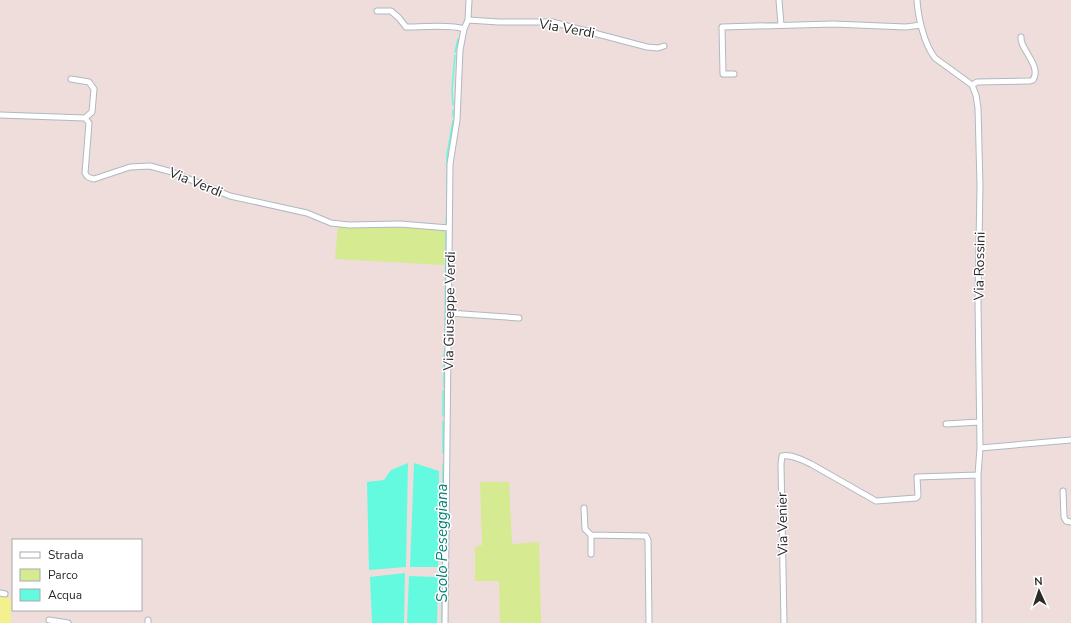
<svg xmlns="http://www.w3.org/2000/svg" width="1071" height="623" viewBox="0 0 1071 623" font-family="'Nunito Sans',sans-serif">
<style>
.green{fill:#d6ea92}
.pitch{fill:#f2f18d}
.water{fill:#64fae0}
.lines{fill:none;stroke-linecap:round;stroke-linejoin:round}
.stream{stroke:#64fae0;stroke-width:1.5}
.minor-casing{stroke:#afb9c0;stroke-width:7}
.minor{stroke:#fff;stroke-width:5}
.labels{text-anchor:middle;stroke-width:3;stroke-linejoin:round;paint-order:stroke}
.street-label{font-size:14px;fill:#2a2a2a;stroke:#fff}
.water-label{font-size:15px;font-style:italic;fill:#058277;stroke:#fff}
</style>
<rect width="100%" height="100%" fill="#eedddb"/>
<!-- green -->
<path class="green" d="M338,226L445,229L444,265L335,259Z
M480,482H509L512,544L539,542L541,623H500L499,581H475V547L482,545Z"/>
<!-- pitch -->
<path class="pitch" d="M0,597H9L11,601V623H0Z"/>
<!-- water -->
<path class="water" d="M408,463L406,567L369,570L367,482L384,480L391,470Z
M414,463L439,471L438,567H410Z
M405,573L404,623H372L370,577Z
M409,576L438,577L437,623H407Z"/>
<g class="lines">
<!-- stream -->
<path class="stream" d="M455,52L458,39
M453,105L452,90L455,55
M453,116V110
M447,167V155L453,121
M447,173V195
M446,225L447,208
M445,341L446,229
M444,357L445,348
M444,387V361
M443,416V391
M443,453V421
M442,623L443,464"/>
<!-- minor casing -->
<g class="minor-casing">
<path id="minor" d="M779,0L781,25
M917,0C918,17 924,44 935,58L972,85L976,95L978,108L980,186L978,301L980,448L978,475L979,623
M377,11H391L399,18L406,27C419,27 453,24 464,29
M468,20L499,22H552L647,47L658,48L664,46
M734,74H723L722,27L833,24L906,27L921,25
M71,79L89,82L94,89L92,112L85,118
M972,85L977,82L1030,81L1033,80C1041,68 1025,53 1022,43C1021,41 1021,39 1021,37
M0,115L85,118L89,123L85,173C87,177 89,178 94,179L130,167L150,166L172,172L230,196L307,213L331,223L349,225L400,224L449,228
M449,313L519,318
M946,424L979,422
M980,448L1071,440
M1063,491L1064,517L1066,521L1071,522
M584,508L585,529L591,535L646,536L648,540L649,623
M591,554V535
M0,593L5,594
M49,620L68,623
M148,620V623
M445,623L450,164L457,120L460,50L464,29L468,20L469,0
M784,623L781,464L782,456C791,454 803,460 811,464L876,501L916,498L918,496L917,477L978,475"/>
</g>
<!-- minor -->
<use href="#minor" class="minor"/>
</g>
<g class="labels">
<!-- street labels -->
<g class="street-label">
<text transform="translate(567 28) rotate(10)" y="5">Via Verdi</text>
<text transform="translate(196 182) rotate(22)" y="5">Via Verdi</text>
<text transform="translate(979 266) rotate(-89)" y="5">Via Rossini</text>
<text transform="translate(449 311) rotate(-89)" y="5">Via Giuseppe Verdi</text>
<text transform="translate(782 524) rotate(-91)" y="5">Via Venier</text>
</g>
<!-- water labels -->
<g class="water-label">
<text transform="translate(442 543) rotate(-90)" y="5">Scolo Peseggiana</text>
</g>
</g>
<!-- legend -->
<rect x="12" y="539" width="130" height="72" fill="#ffffff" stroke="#aaaaaa"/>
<rect x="20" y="552" width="20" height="6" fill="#ffffff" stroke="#aaaaaa"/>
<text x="48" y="559" font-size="12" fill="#2a2a2a">Strada</text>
<rect x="20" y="569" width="20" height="12" fill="#d6ea92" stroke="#aaaaaa"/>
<text x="48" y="579" font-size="12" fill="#2a2a2a">Parco</text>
<rect x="20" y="589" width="20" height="12" fill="#64fae0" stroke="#aaaaaa"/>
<text x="48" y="599" font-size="12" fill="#2a2a2a">Acqua</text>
<!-- north arrow -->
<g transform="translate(1039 591) rotate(357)" stroke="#ffffff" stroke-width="3" paint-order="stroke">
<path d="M0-3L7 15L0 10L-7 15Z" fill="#2a2a2a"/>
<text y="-6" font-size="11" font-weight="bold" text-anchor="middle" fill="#2a2a2a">N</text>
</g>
</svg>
